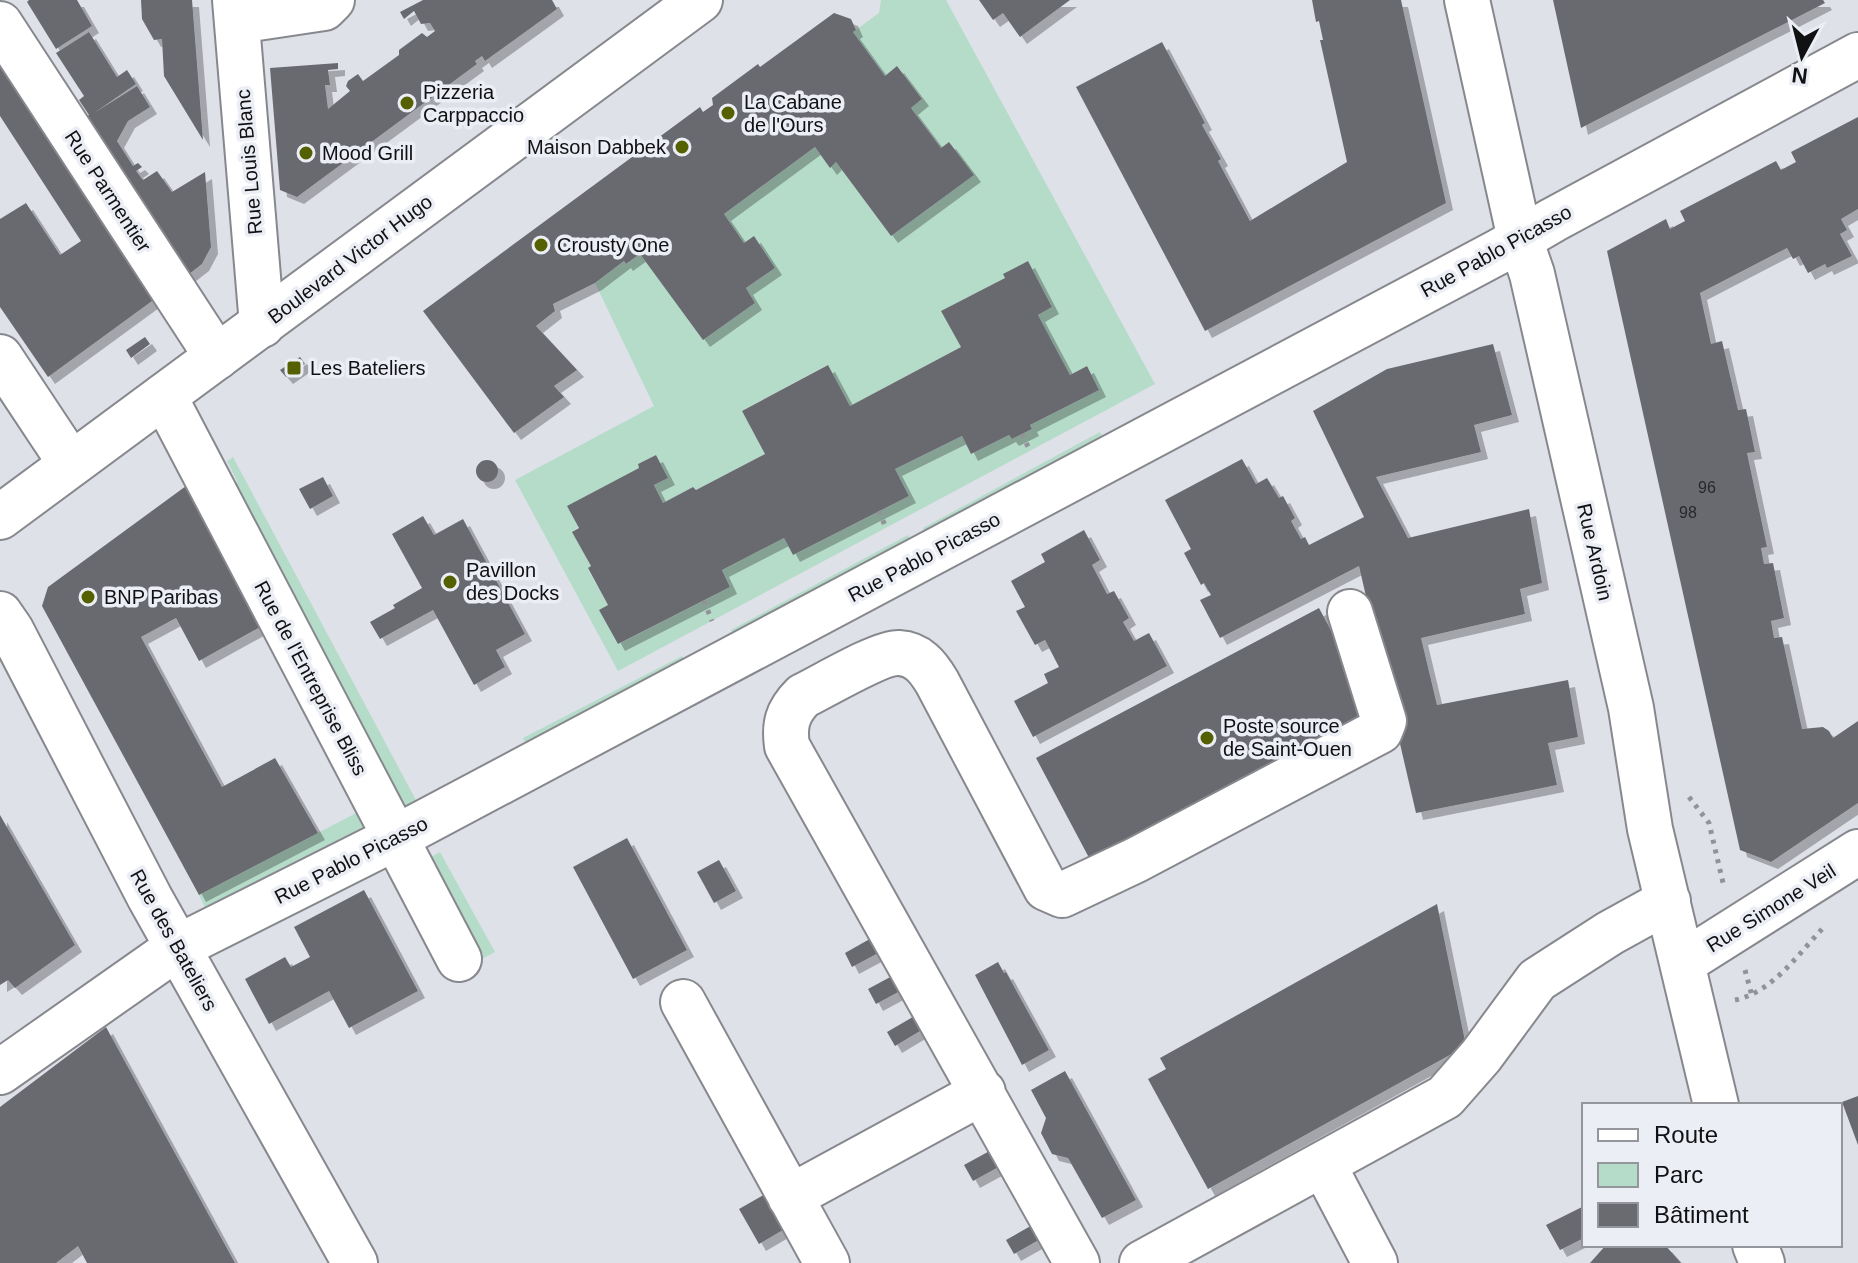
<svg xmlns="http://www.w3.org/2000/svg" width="1858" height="1263" viewBox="0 0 1858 1263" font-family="Arial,sans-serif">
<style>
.green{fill:#b5dbc9;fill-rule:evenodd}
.building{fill:#696b70;filter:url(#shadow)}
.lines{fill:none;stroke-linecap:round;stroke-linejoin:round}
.minor-casing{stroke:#87888e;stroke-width:48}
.major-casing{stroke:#87888e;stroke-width:48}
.path{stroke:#929398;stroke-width:5;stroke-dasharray:4 6;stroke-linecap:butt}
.minor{stroke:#fff;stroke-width:44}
.major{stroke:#fff;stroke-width:44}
.poi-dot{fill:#556101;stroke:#eceef5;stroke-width:3}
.labels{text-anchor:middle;stroke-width:7;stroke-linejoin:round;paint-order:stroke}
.number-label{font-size:16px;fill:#27282a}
.poi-label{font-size:20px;fill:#111113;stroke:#eceef5;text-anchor:start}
.street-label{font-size:20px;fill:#111113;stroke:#eceef5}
</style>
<defs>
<filter id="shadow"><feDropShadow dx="7" dy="7" stdDeviation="0" flood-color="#0004"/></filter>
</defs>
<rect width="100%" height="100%" fill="#dfe1e8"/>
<!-- green -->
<path class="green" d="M881,0H946L1155,384L618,671L515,480L654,406L595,283L624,261L627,264L640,254L704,339L755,303L746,288L775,268L744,243L724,214L815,147L830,167L836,162L891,236L973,175L949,142L941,148L911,108L922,99L898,67L885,76L853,32L879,13ZM1028,261L1052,307L1038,315L1070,375L1087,366L1098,390L1030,425L1032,429L1012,439L1009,435L971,454L962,436L895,469L909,496L793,555L784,538L722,570L730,587L619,644L600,610L608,605L588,569L591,566L573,532L639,468L638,464L656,455L667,478L654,485L663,503L693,487L696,490L765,454L742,411L827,365L850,406L961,347L942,311L1005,278L1004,274Z
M1100,432L1107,446L930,542L923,528Z
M233,457L418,804L400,813L232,495L237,481L227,461Z
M908,535L915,548L738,644L731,630Z
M682,656L689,669L531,752L523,738Z
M358,812L368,830L208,913L199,895Z
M440,852L495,952L478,961L423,861Z"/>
<!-- building -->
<path class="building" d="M29,0H77L92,26L56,49L27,2Z
M141,0H192L203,140L164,76L162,39L154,40L142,19Z
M423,0H552L557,9L485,61L482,56L475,61L477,64L297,197L280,190L270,68L338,63V69L328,70L330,85H325L328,109L350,91L346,86L348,81L358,74L363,81L399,55V50L422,33L427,37L435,31L430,23L421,24L414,11L404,19L400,12Z
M979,0H1070L1020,37L1003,13L993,20Z
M1312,0H1401L1446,203L1205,331L1076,87L1162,42L1205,123L1202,125L1221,159L1218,161L1250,221L1347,162L1320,40H1323L1319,21L1316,22Z
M1553,0H1823L1825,3L1581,128Z
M834,13L851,19L856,30L853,32L885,76L897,66L922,99L911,108L941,148L949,142L974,175L891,236L836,162L830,168L815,147L724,214L744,243L754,236L775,268L746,288L755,303L703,340L640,254L626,264L624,261L595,283L553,304L555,311L536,326L577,370L554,386L564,397L514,433L423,311L700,107L703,112L713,105L712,98L758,64L760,67Z
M89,32L117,77L127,70L136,84L94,113L137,86L150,107L128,121L117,141L133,166L138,163L142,167L136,171L143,180L157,171L172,192L205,172L211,247L202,264L184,278L76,124L89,115L79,100L84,96L56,53Z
M0,59L163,293L48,377L0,307V219L26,203L60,255L81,241L0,116Z
M1858,117V209L1841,219L1847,230L1840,234L1852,256L1827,268L1825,264L1808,273L1799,256L1793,259L1787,248L1700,293L1711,344L1722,341L1738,410L1746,409L1755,452L1747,453L1767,547L1761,548L1764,564L1773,563L1784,618L1771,621L1774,638L1782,637L1802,729L1823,727L1829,731L1833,738L1858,721V803L1771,862L1740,850L1607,251L1666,219L1670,229L1685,221L1680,211L1776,161L1781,170L1796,162L1791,152Z
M1028,261L1052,307L1038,315L1070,375L1087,366L1099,390L1030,425L1032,429L1012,439L1009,435L971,454L962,436L895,469L909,496L793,555L784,538L722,570L730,587L618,644L599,610L608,605L588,568L591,566L572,532L579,528L567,506L639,468L638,464L656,455L668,478L654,485L663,503L693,487L696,490L765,454L742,411L828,365L850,406L961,347L941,311L1005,278L1003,274Z
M145,337L150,344L131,358L126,350Z
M1493,344L1512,415L1474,425L1481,452L1376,477L1408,538L1529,509L1542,583L1520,589L1525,614L1421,638L1437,705L1568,680L1578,737L1548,743L1557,785L1416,813L1359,566L1220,638L1200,600L1211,595L1204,583L1201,585L1184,553L1191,549L1165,500L1242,459L1256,484L1267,478L1279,498L1283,496L1295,518L1291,521L1301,539L1305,537L1309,545L1364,517L1313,411L1387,369Z
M300,357L305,364L286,377L280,370Z
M476 471a11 11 0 1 1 22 0a11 11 0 1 1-22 0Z
M323,477L333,496L310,509L299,489Z
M186,486L262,626L199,661L176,618L141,637L222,787L275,758L318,833L199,895L42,606L48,587Z
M423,516L434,535L463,519L525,634L496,650L505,667L474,685L433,610L380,639L370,622L395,608L393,605L422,588L392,534Z
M1084,530L1100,560L1092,565L1107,594L1114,591L1129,618L1123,622L1134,641L1149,633L1167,666L1033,737L1014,701L1048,683L1044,674L1059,667L1045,640L1035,645L1016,611L1025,607L1011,581L1045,562L1041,554Z
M1319,608L1378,718L1095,869L1036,758Z
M0,815L75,945L15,988L8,980L0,985Z
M627,838L687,950L633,979L573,867Z
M719,860L736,891L714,903L697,872Z
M364,890L418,991L349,1028L329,991L269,1024L245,979L285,957L291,967L310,957L294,927Z
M1437,904L1466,1046L1208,1189L1148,1079L1166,1069L1160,1058Z
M875,936L882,951L852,967L845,953Z
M998,962L1004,973L1006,972L1049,1050L1022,1065L975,975Z
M894,975L902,990L876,1004L868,989Z
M918,1014L925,1028L895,1046L887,1032Z
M106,1027L235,1263H87L78,1246L56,1263H0V1107Z
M1065,1071L1136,1200L1102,1218L1068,1158L1052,1154L1041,1133L1046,1118L1031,1090Z
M1858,1096V1145L1842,1102Z
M995,1148L1004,1164L973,1181L964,1165Z
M769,1192L788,1227L759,1244L739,1209Z
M1582,1207L1584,1238L1560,1250L1546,1225Z
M1036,1223L1044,1237L1014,1254L1006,1240Z
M1606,1245H1665L1681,1263H1590Z"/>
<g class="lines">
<!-- minor casing -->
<g class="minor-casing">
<path id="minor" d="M235,0L262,325
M1467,0L1520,239L1532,274L1631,708L1650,829L1716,1105
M237,21L324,8L332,0
M0,24L217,357
M0,357L71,464
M164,396L459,959
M0,614L11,630L150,898L355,1263
M1684,962L1858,852
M683,1002L827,1263
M0,1072L178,947L395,838L1498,252L1553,220L1858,55
M1324,1166L1375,1263
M790,1197L983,1092
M1755,1245L1762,1263
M1077,1263L787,746C784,725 787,712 803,696C822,687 880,652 899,653C918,654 928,667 937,682L1046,888L1062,895L1136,860L1380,731L1384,721L1350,612
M1142,1263L1445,1097L1481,1056L1537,980L1610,933L1668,901"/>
</g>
<!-- major casing -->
<g class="major-casing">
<path id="major" d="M0,517L700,0"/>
</g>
<!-- path -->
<path class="path" d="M1022,434L1030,451
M879,511L886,528
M704,601L712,621
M1689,797L1709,823L1724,887
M1745,970L1752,996
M1735,1000C1773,992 1798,954 1824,927"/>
<!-- minor -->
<use href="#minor" class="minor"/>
<!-- major -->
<use href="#major" class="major"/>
</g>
<!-- markers -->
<g class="poi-dot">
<circle cx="407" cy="103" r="8"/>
<circle cx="728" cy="113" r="8"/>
<circle cx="682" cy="147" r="8"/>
<circle cx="306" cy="153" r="8"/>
<circle cx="541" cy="245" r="8"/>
<rect x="286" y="360" width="16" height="16" rx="4"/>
<circle cx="450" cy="582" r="8"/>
<circle cx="88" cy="597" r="8"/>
<circle cx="1207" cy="738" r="8"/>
</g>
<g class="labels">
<!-- number labels -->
<g class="number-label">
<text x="1707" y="493">96</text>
<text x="1688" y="518">98</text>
</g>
<!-- poi labels -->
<g class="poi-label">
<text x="423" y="99">Pizzeria<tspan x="423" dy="23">Carppaccio</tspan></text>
<text x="744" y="109">La Cabane<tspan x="744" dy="23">de l'Ours</tspan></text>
<text x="666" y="154" text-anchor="end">Maison Dabbek</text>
<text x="322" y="160">Mood Grill</text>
<text x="557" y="252">Crousty One</text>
<text x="310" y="375">Les Bateliers</text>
<text x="466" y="577">Pavillon<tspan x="466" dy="23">des Docks</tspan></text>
<text x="104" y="604">BNP Paribas</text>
<text x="1223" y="733">Poste source<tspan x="1223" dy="23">de Saint-Ouen</tspan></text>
</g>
<!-- street labels -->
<g class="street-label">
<text transform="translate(249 162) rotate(-95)" y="7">Rue Louis Blanc</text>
<text transform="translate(108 191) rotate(57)" y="7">Rue Parmentier</text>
<text transform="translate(1496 251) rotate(-29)" y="7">Rue Pablo Picasso</text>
<text transform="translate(350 259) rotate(-37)" y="7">Boulevard Victor Hugo</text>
<text transform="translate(1595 552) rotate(77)" y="7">Rue Ardoin</text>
<text transform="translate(924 557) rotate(-28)" y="7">Rue Pablo Picasso</text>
<text transform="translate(311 678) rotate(62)" y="7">Rue de l'Entreprise Bliss</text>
<text transform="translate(351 860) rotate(-27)" y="7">Rue Pablo Picasso</text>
<text transform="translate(1771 908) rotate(-32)" y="7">Rue Simone Veil</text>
<text transform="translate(174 940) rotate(61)" y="7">Rue des Bateliers</text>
</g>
</g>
<!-- legend -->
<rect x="1582" y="1103" width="260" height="144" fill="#eceef5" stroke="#94969b" stroke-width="2"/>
<rect x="1598" y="1129" width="40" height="12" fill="#ffffff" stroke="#94969b" stroke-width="2"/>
<text x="1654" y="1143" font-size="24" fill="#111113">Route</text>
<rect x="1598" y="1163" width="40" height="24" fill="#b5dbc9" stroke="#94969b" stroke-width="2"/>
<text x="1654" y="1183" font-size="24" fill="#111113">Parc</text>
<rect x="1598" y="1203" width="40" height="24" fill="#696b70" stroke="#94969b" stroke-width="2"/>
<text x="1654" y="1223" font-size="24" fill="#111113">Bâtiment</text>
<!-- north arrow -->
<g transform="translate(1802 56) rotate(187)" stroke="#eceef5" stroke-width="6" paint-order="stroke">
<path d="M0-6L14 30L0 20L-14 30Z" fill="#111113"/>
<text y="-12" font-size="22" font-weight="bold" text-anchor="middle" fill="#111113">N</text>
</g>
</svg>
